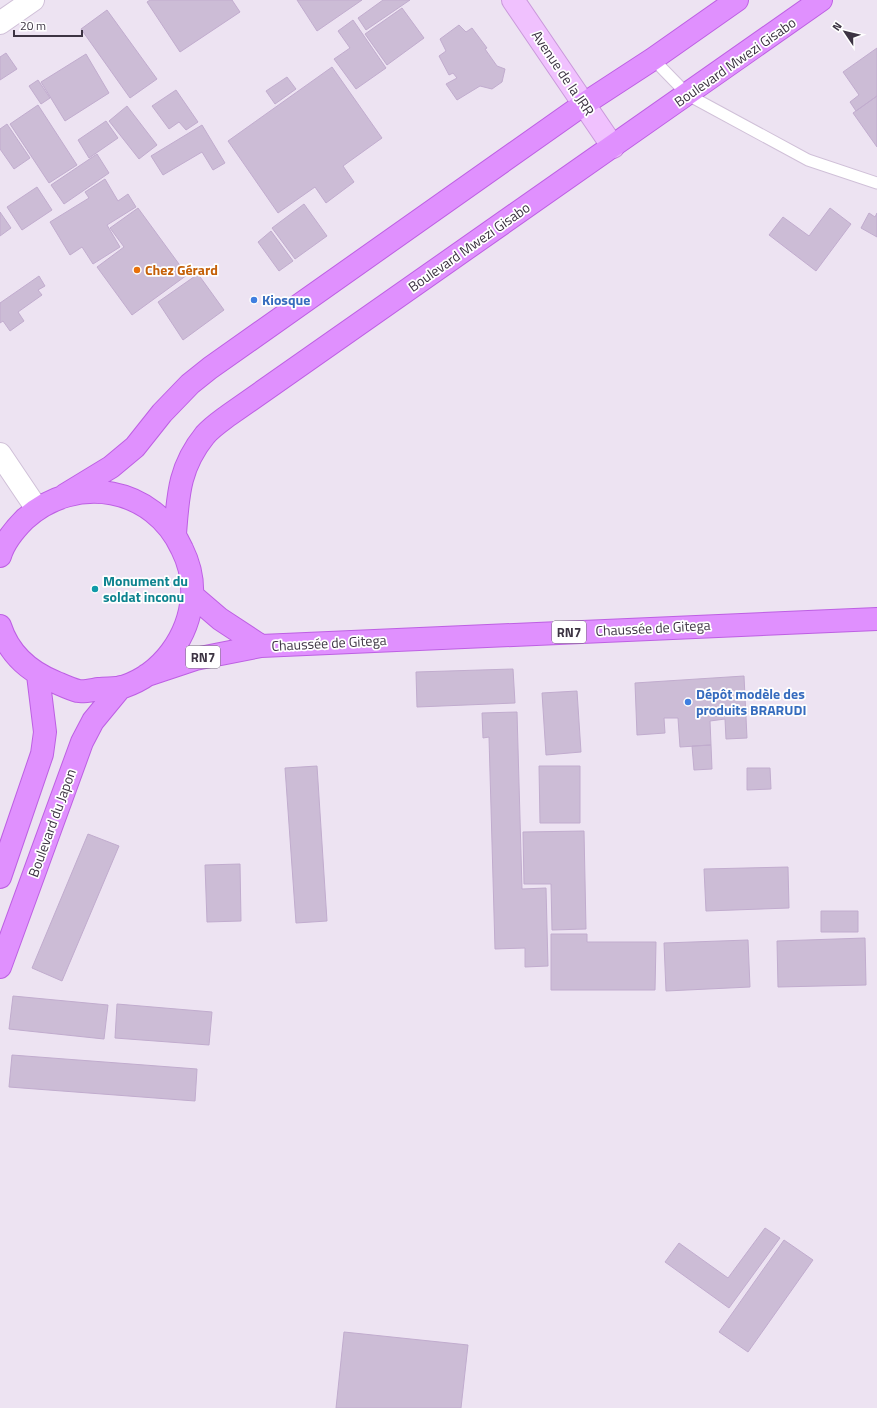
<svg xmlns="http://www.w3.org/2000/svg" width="877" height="1408" viewBox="0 0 877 1408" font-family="'Titillium Web',sans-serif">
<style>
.building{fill:#ccbcd6;stroke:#c1acce}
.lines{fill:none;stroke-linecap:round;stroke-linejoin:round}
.lane-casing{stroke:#d0c0d8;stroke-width:13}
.street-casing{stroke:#d0c0d8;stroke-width:24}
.secondary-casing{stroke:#ca99db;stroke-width:24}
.primary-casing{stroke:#bd60e3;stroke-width:24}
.lane{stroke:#fff;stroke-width:11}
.street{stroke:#fff;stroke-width:22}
.secondary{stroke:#f0c1fe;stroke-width:22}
.primary{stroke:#e090fe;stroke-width:22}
.food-dot{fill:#e8710a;stroke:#fff;stroke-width:1.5}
.shop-dot{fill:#3f7fe0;stroke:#fff;stroke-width:1.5}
.culture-dot{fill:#0f9aa8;stroke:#fff;stroke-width:1.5}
.labels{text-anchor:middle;stroke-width:3.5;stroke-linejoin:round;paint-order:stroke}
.shield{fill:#fff;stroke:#77717b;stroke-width:1}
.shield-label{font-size:13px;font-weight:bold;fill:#3d3443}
.street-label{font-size:14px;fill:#3d3443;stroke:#fff}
.food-label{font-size:14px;font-weight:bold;fill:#c56008;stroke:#fff;text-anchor:start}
.shop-label{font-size:14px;font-weight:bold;fill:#366cbe;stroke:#fff;text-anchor:start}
.culture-label{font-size:14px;font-weight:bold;fill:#0d838f;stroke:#fff;text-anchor:start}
</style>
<rect width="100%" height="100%" fill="#ede3f2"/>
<!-- building -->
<path class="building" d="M150,0H232L240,12L180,52L147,2Z
M297,0H362L317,31Z
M383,0H410L366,30L358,18Z
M402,8L424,38L387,65L365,34Z
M107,10L157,79L130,98L81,29Z
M353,20L386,68L356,89L334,59L350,48L338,31Z
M459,25L466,32L472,28L487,48L485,49L497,66L505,69L502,82L492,89L480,86L457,100L446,84L457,78L453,73L449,75L439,56L446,51L440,39Z
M877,48V96L856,111L850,102L859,95L843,72Z
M6,53L17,69L0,80V57Z
M86,54L109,93L65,121L41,82Z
M332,67L382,138L343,166L354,182L326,203L315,187L278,213L228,141Z
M287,77L296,89L275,104L266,91Z
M38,80L50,98L41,104L29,86Z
M176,90L198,122L186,130L179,122L169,129L152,106Z
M877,96V147L853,113Z
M38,105L77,165L49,183L10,124Z
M127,106L157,145L139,159L109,121Z
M106,121L118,138L89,158L78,140Z
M7,124L30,158L14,169L0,149V129Z
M202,125L225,163L213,170L202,152L163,175L151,156Z
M97,154L109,173L64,204L51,185Z
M105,179L118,201L128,194L136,207L107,225L120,247L93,264L82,247L70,255L50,222L89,198L85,192Z
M37,187L52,210L22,230L7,207Z
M304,204L327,236L295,259L272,228Z
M138,208L187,275L132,315L97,267L124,247L110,228Z
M830,208L851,224L816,271L769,235L783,217L809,236Z
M0,212L11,228L0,236Z
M869,213L875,217L877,213V237L861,228Z
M271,231L293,261L279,271L258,242Z
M198,274L224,310L183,340L158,302Z
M39,276L45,286L38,290L42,295L18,312L24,321L10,331L3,321L0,323V303Z
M513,669L515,703L417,707L416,672Z
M744,676L747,738L726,739L725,719L710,721L711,745L680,747L678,718H664L665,733L637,735L635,683Z
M577,691L581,752L546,755L542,693Z
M517,712L522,889L546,888L548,966L525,967V948L495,949L489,737L483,738L482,713Z
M711,745L712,769L694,770L692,746Z
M317,766L327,921L296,923L285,768Z
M539,766H580V823H540Z
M747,768H770L771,789L747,790Z
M584,831L586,929L552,930L551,884H524L523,832Z
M88,834L119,846L62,981L32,968Z
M240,864L241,921L207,922L205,865Z
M788,867L789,908L706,911L704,869Z
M821,911H858V932H821Z
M551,934H587V942H656L655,990H551Z
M865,938L866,985L778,987L777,941Z
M748,940L750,987L666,991L664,943Z
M13,996L108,1005L104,1039L9,1029Z
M117,1004L212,1012L209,1045L115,1038Z
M12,1055L197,1069L195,1101L9,1087Z
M765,1228L780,1238L729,1308L665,1262L679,1243L728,1278Z
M784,1240L813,1260L748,1352L719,1332Z
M344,1332L468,1345L461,1408H336Z"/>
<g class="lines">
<!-- lane casing -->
<g class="lane-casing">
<path id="lane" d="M653,59L688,95L808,160L877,183"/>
</g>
<!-- street casing -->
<g class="street-casing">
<path id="street" d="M0,23L33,0
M0,454L37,509"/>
</g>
<!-- secondary casing -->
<g class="secondary-casing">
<path id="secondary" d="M513,0L613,147"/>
</g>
<!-- primary casing -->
<g class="primary-casing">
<path id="primary" d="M65,495L111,467L135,447L162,413L190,384L210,368L584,104L653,59L737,0
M175,534C178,495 179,467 205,435C212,427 221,421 229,415L821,0
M0,556C4,542 15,529 25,519C76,473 154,487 182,549C189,563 193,580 192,596C189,637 162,674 123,687C115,689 106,688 99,689C92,690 84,692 78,691C70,689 62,685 55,682C28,671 9,654 0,626
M192,595L220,619L261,646
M147,675L195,659L261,646L877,619
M0,877L42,754L45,732L38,675
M0,967L82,742L93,721L121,687"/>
</g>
<!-- lane -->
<use href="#lane" class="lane"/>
<!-- street -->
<use href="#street" class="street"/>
<!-- secondary -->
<use href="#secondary" class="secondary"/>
<!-- primary -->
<use href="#primary" class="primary"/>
</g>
<!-- markers -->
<circle class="food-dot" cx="137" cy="270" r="4"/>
<g class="shop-dot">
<circle cx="254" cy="300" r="4"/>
<circle cx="688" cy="702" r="4"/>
</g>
<circle class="culture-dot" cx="95" cy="589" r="4"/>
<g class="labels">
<!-- shield labels -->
<g class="shield">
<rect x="552" y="621" width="34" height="22" rx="3"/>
<rect x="186" y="646" width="34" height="22" rx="3"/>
</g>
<g class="shield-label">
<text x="569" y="637">RN7</text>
<text x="203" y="662">RN7</text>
</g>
<!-- street labels -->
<g class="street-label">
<text transform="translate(735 62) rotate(-35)" y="5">Boulevard Mwezi Gisabo</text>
<text transform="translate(563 73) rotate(56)" y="5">Avenue de la JRR</text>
<text transform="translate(469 247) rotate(-35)" y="5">Boulevard Mwezi Gisabo</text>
<text transform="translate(653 628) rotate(-3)" y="5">Chaussée de Gitega</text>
<text transform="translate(329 643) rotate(-3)" y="5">Chaussée de Gitega</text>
<text transform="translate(52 823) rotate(-70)" y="5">Boulevard du Japon</text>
</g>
<!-- food labels -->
<g class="food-label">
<text x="145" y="275">Chez Gérard</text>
</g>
<!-- shop labels -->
<g class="shop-label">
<text x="262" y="305">Kiosque</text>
<text x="696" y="699">Dépôt modèle des<tspan x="696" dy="16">produits BRARUDI</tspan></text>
</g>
<!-- culture labels -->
<g class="culture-label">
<text x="103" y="586">Monument du<tspan x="103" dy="16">soldat inconu</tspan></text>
</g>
</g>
<!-- north arrow -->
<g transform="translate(845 32) rotate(305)" stroke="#ffffff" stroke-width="3" paint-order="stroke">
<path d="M0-3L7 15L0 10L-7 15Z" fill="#3d3443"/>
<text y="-6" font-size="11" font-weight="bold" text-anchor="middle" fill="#3d3443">N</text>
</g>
<!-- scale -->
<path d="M14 30v6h68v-6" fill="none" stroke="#3d3443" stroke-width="2"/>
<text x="20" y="30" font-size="12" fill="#3d3443" stroke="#ffffff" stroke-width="3" paint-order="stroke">20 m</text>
</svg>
